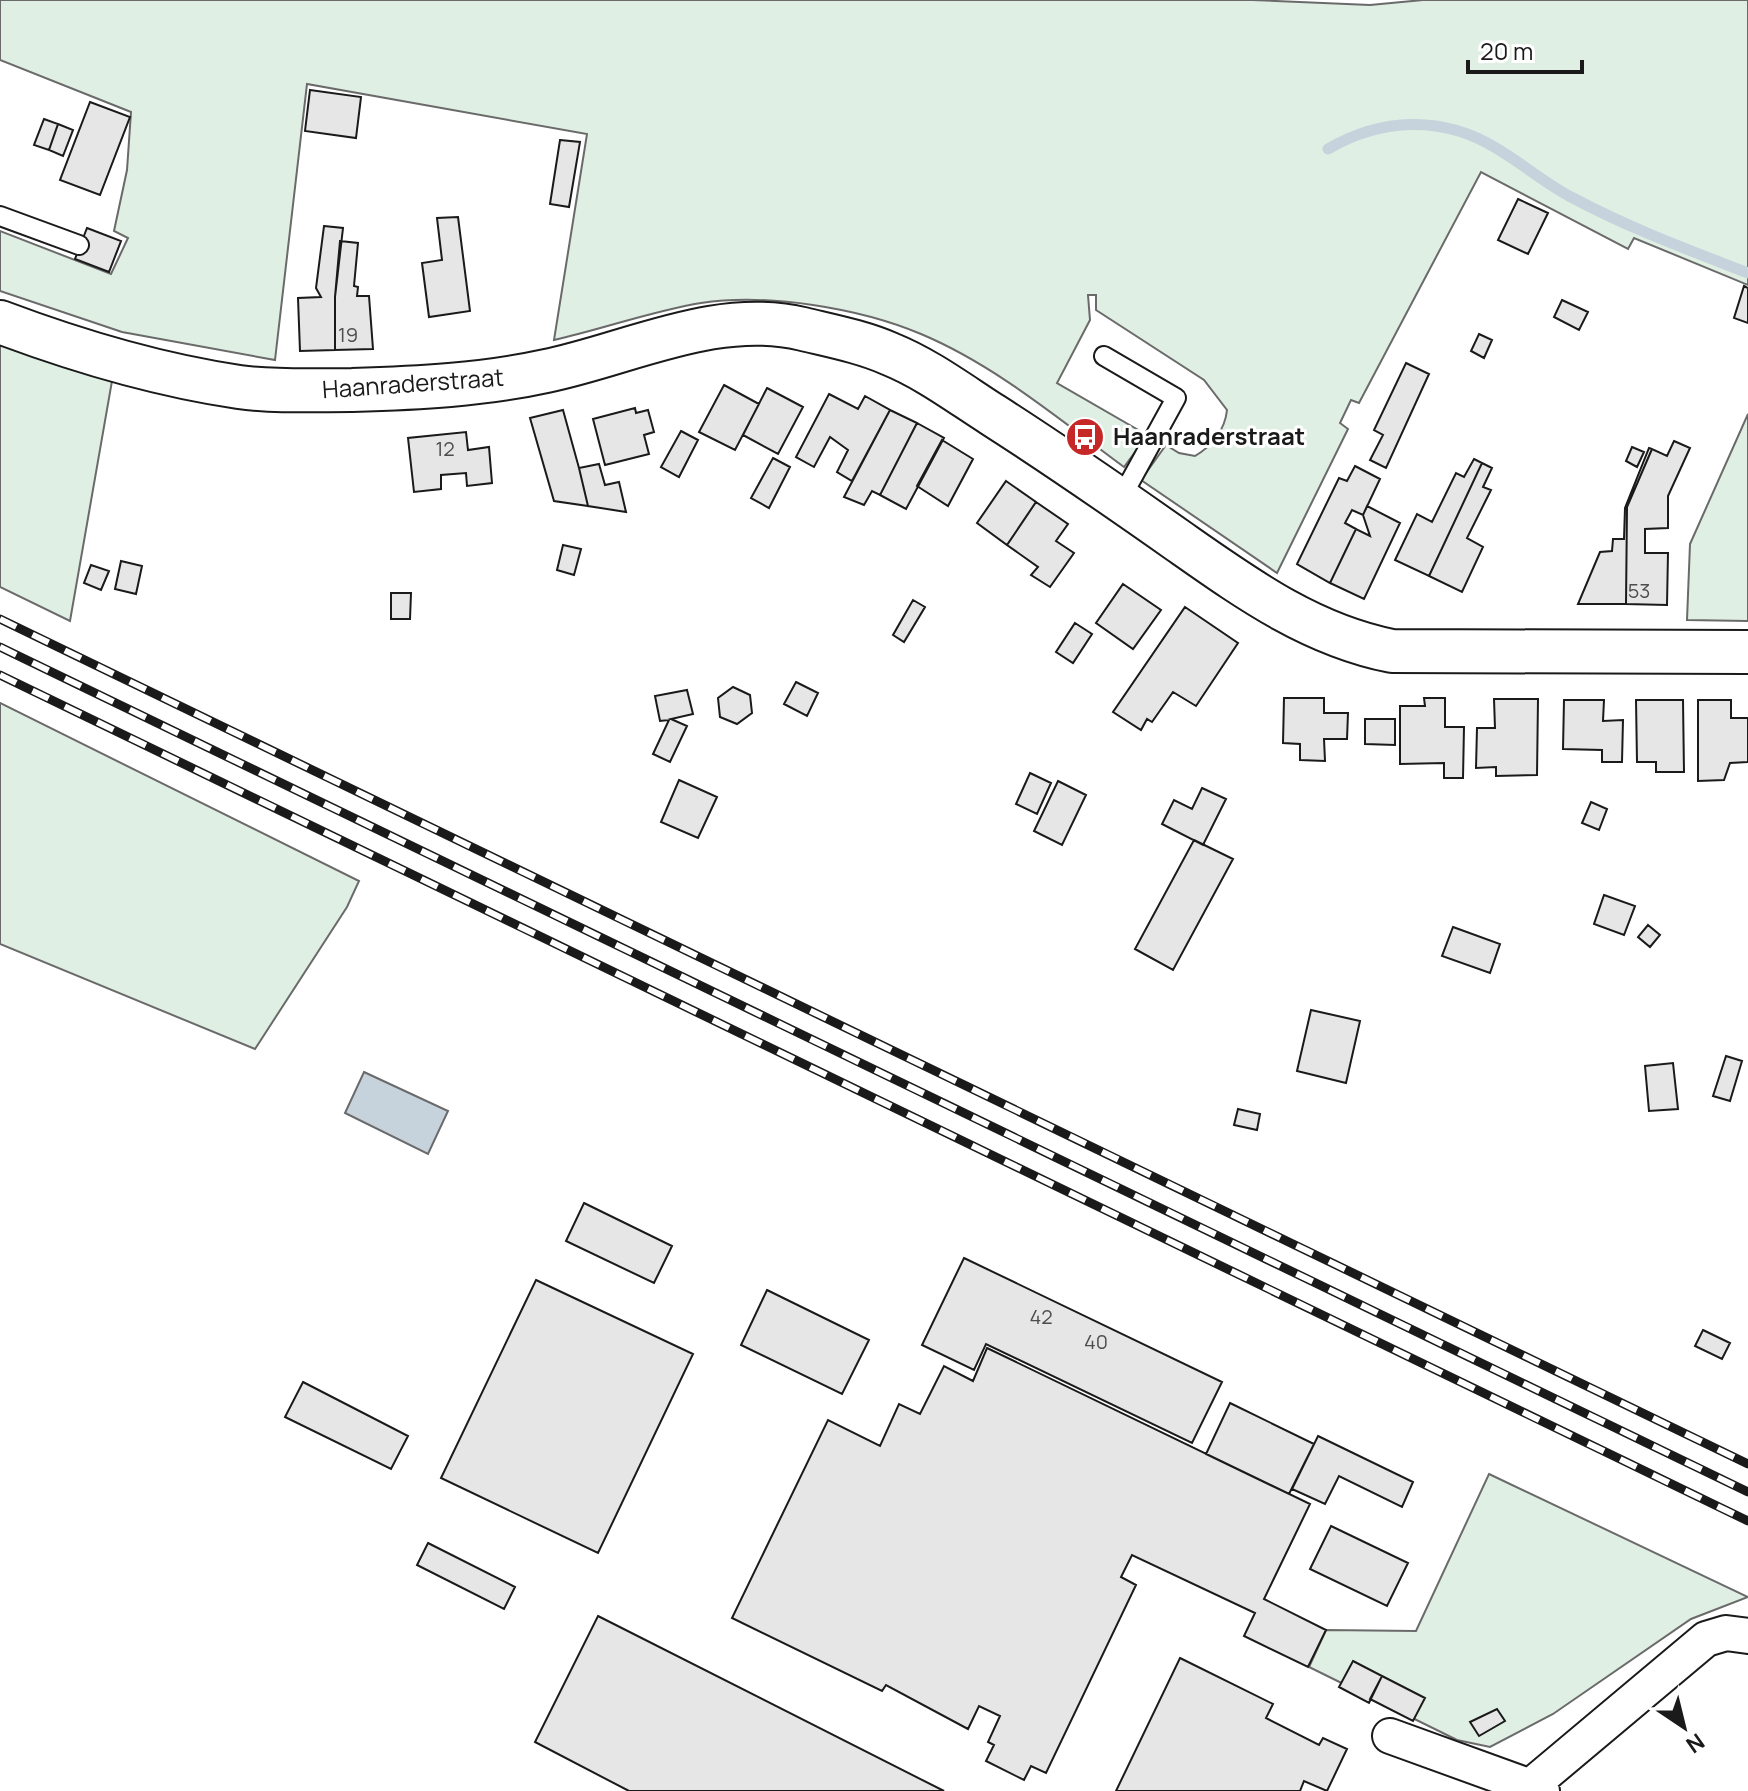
<svg xmlns="http://www.w3.org/2000/svg" width="1748" height="1791" viewBox="0 0 1748 1791" font-family="Manrope,sans-serif">
<style>
.green{fill:#e0efe3;stroke:#6a6a6a;stroke-width:2}
.water{fill:#c6d2dc;stroke:#6a6a6a;stroke-width:2}
.lines{fill:none;stroke-linecap:round;stroke-linejoin:round}
.stream{stroke:#c6d2dc;stroke-width:11}
.building{fill:#e6e6e6;stroke:#1a1a1a;stroke-width:2}
.service-casing{stroke:#1a1a1a;stroke-width:22}
.minor-casing{stroke:#1a1a1a;stroke-width:38}
.tertiary-casing{stroke:#1a1a1a;stroke-width:46}
.service{stroke:#fff;stroke-width:18}
.minor{stroke:#fff;stroke-width:34}
.tertiary{stroke:#fff;stroke-width:42}
.rail-casing{stroke:#1a1a1a;stroke-width:9}
.rail{stroke:#fff;stroke-width:6;stroke-dasharray:18;stroke-linecap:butt}
.labels{text-anchor:middle;stroke-width:6;stroke-linejoin:round;paint-order:stroke}
.number-label{font-size:20px;fill:#4d4d4d}
.street-label{font-size:24px;fill:#1a1a1a;stroke:#fff}
.poi-label{font-size:24px;font-weight:bold;fill:#1a1a1a;stroke:#fff;text-anchor:start}
</style>
<rect width="100%" height="100%" fill="#fff"/>
<!-- green -->
<path class="green" d="M0,0H1252L1370,5L1423,0H1748V285L1634,238L1628,249L1481,172L1359,403L1351,400L1340,423L1348,429L1277,573L1141,480L1166,445L1179,453L1195,456C1212,446 1225,430 1227,410L1204,380L1096,310V295H1088L1090,320L1057,383L1140,431L1138,448L1124,467C1060,420 995,365 921,334C859,308 768,293 701,303C652,311 603,329 554,340L587,134L307,84L275,360L122,332L0,291V231L111,274L128,238L114,231L127,170L131,112L0,60Z
M0,343L112,381L70,621L0,587Z
M1748,414V621L1687,620L1690,544Z
M0,703L359,881L347,907L255,1049L0,944Z
M1489,1474L1748,1597L1691,1619L1553,1714L1490,1747L1457,1740L1309,1667L1326,1630L1416,1631Z"/>
<!-- water -->
<path class="water" d="M364,1072L448,1111L428,1154L345,1113Z"/>
<g class="lines">
<!-- stream -->
<path class="stream" d="M1328,149C1381,118 1442,115 1496,148C1523,164 1546,184 1573,198C1629,228 1689,250 1748,273"/>
</g>
<!-- building -->
<path class="building" d="M310,90L361,97L356,138L305,131Z
M90,102L130,117L100,195L60,180Z
M44,119L58,124L49,150L34,145Z
M58,124L73,130L63,156L49,150Z
M560,140L580,142L569,207L550,204Z
M1518,199L1548,213L1528,254L1498,240Z
M458,217L470,311L429,317L422,263L442,260L437,218Z
M324,226L343,228L335,297V350L300,351L298,298L321,297L316,288Z
M87,228L121,241L109,272L75,259Z
M340,241L358,243L354,286L358,287L357,296H369L373,349L335,350V297Z
M1744,286L1748,288V323L1734,318Z
M1562,300L1588,312L1579,330L1554,317Z
M1479,334L1492,340L1484,358L1471,351Z
M1406,363L1429,374L1386,468L1370,460L1383,435L1374,430Z
M724,385L759,404L735,450L699,432Z
M767,388L803,407L778,454L743,435Z
M829,394L858,409L865,396L890,410L852,481L837,472L848,450L830,437L814,467L796,457Z
M635,408L636,413L648,410L654,432L644,435L649,454L605,465L593,419Z
M563,410L579,468L588,506L554,501L530,418Z
M890,410L917,423L880,495L872,491L864,505L844,497Z
M917,423L944,438L906,509L880,495Z
M681,431L698,440L679,477L661,467Z
M466,432L468,450L489,447L492,483L467,486L466,473L441,475V489L414,492L408,438Z
M942,440L973,459L948,506L917,486Z
M1674,441L1690,448L1668,496V528L1645,529V553H1668L1667,605L1626,604L1627,507L1652,449L1667,456Z
M1632,447L1644,452L1637,467L1626,461Z
M1649,448L1652,449L1627,507L1626,604H1578L1600,552L1612,551L1613,539H1624L1625,508Z
M773,458L790,467L769,508L751,498Z
M1474,459L1482,463L1429,576L1395,560L1417,514L1432,522L1456,473L1464,477Z
M1482,463L1492,468L1483,487L1491,490L1467,538L1483,547L1462,592L1429,576Z
M599,464L605,485L619,482L626,512L588,506L579,468Z
M1355,466L1380,479L1363,515L1352,510L1345,523L1356,529L1330,583L1297,564L1339,478L1347,481Z
M1006,481L1036,502L1007,545L977,523Z
M1036,502L1068,524L1056,541L1074,553L1050,587L1031,575L1038,567L1007,545Z
M1367,506L1400,523L1364,599L1330,583L1356,529L1370,536L1363,515Z
M563,545L581,549L574,575L557,570Z
M121,561L142,566L136,594L115,589Z
M91,565L109,571L101,590L84,583Z
M1123,584L1161,610L1133,649L1096,623Z
M391,593H411L410,619H391Z
M913,600L925,607L904,642L893,635Z
M1185,607L1238,643L1196,706L1173,692L1152,722L1147,719L1141,730L1113,712Z
M1075,623L1092,634L1073,663L1056,652Z
M796,682L818,693L807,716L784,704Z
M733,687L750,695L752,713L737,724L720,717L718,698Z
M687,690L693,714L671,719L687,726L670,762L653,754L669,720L660,721L655,696Z
M1284,698H1324V713H1348L1347,739H1324L1325,761L1300,760V744L1283,743Z
M1424,698H1445V727H1464L1463,778H1444V763L1400,764V706H1425Z
M1494,699H1538L1537,775L1496,776V767L1476,768L1477,728H1495Z
M1564,700H1604L1603,721L1623,720L1622,762H1602V750L1563,749Z
M1636,700H1683L1684,772H1656V762H1637Z
M1698,700H1731V718H1748V762L1730,763L1724,780L1698,781Z
M1365,719H1395V745L1365,744Z
M1030,773L1051,783L1037,814L1016,804Z
M679,780L717,797L698,838L661,822Z
M1058,781L1086,795L1062,845L1034,831Z
M1202,788L1226,799L1203,845L1162,824L1174,800L1192,809Z
M1591,802L1607,809L1599,830L1582,823Z
M1194,840L1233,859L1173,970L1135,949Z
M1604,895L1635,906L1624,935L1594,924Z
M1648,925L1660,935L1650,947L1638,937Z
M1453,927L1500,944L1490,973L1442,956Z
M1311,1010L1360,1021L1346,1083L1297,1071Z
M1726,1056L1742,1061L1730,1101L1713,1096Z
M1673,1063L1678,1109L1649,1111L1645,1066Z
M1238,1109L1260,1114L1257,1130L1234,1125Z
M584,1203L672,1246L654,1283L566,1241Z
M964,1258L1222,1382L1192,1443L986,1344L974,1370L922,1345Z
M536,1280L693,1354L598,1553L441,1478Z
M767,1290L869,1340L842,1394L741,1345Z
M1703,1330L1730,1343L1722,1359L1695,1346Z
M987,1348L1310,1504L1264,1599L1326,1630L1308,1667L1244,1636L1255,1613L1132,1555L1121,1577L1136,1585L1046,1773L1031,1766L1024,1780L986,1761L994,1745L988,1742L1000,1716L979,1706L968,1729L886,1685L882,1691L732,1618L828,1420L880,1446L899,1404L920,1414L944,1366L973,1381Z
M303,1382L408,1436L391,1469L285,1417Z
M1230,1403L1314,1444L1289,1494L1206,1454Z
M1318,1436L1413,1482L1402,1507L1339,1476L1325,1504L1292,1489Z
M1331,1526L1408,1563L1387,1606L1310,1569Z
M428,1543L515,1587L504,1609L417,1565Z
M598,1616L944,1791H629L535,1742Z
M1180,1658L1273,1704L1266,1718L1319,1745L1323,1738L1347,1749L1327,1791L1304,1781L1300,1791H1116Z
M1353,1661L1382,1676L1369,1703L1339,1687Z
M1382,1676L1425,1698L1413,1721L1370,1699Z
M1497,1709L1505,1721L1479,1736L1470,1722Z"/>
<g class="lines">
<!-- service casing -->
<g class="service-casing">
<path id="service" d="M0,216L79,245
M1104,356L1176,398L1120,500"/>
</g>
<!-- minor casing -->
<g class="minor-casing">
<path id="minor" d="M1390,1736L1542,1791
M1532,1785L1706,1639L1726,1633L1748,1636"/>
</g>
<!-- tertiary casing -->
<g class="tertiary-casing">
<path id="tertiary" d="M0,322C77,351 158,375 239,387C276,392 315,390 352,390C418,388 482,385 546,371C629,354 716,308 803,329C832,336 863,342 890,354C927,369 960,394 993,415C1057,456 1119,499 1180,542C1247,589 1311,635 1392,651L1748,652"/>
</g>
<!-- service -->
<use href="#service" class="service"/>
<!-- minor -->
<use href="#minor" class="minor"/>
<!-- tertiary -->
<use href="#tertiary" class="tertiary"/>
<!-- rail casing -->
<g class="rail-casing">
<path id="rail" d="M0,619L1748,1464
M0,647L1748,1492
M0,675L1748,1521"/>
</g>
<!-- rail -->
<use href="#rail" class="rail"/>
</g>
<!-- icons -->
<defs>
<g id="bus-disc" transform="scale(2)"><circle r="9.5" fill="#c62828" stroke="#fff"/><path d="M-5-6H5V4H4V6H2V4H-2V6H-4V4H-5ZM-3.5-4V0h7V-4ZM-3.5 1.2v1.5H-2V1.2ZM2 1.2v1.5H3.5V1.2Z" fill="#fff"/></g>
</defs>
<g fill-rule="evenodd">
<use href="#bus-disc" x="1085" y="437"/>
</g>
<g class="labels">
<!-- number labels -->
<g class="number-label">
<text x="348" y="342">19</text>
<text x="445" y="456">12</text>
<text x="1639" y="598">53</text>
<text x="1041" y="1324">42</text>
<text x="1096" y="1349">40</text>
</g>
<!-- street labels -->
<g class="street-label">
<text transform="translate(413 384) rotate(-4)" y="8">Haanraderstraat</text>
</g>
<!-- poi labels -->
<g class="poi-label">
<text x="1113" y="445">Haanraderstraat</text>
</g>
</g>
<!-- north arrow -->
<g transform="translate(1684 1727) rotate(145)" stroke="#ffffff" stroke-width="6" paint-order="stroke">
<path d="M0-6L14 30L0 20L-14 30Z" fill="#1a1a1a"/>
<text y="-12" font-size="22" font-weight="bold" text-anchor="middle" fill="#1a1a1a">N</text>
</g>
<!-- scale -->
<path d="M1468 60v12h114v-12" fill="none" stroke="#1a1a1a" stroke-width="4"/>
<text x="1480" y="60" font-size="24" fill="#1a1a1a" stroke="#ffffff" stroke-width="6" paint-order="stroke">20 m</text>
</svg>
